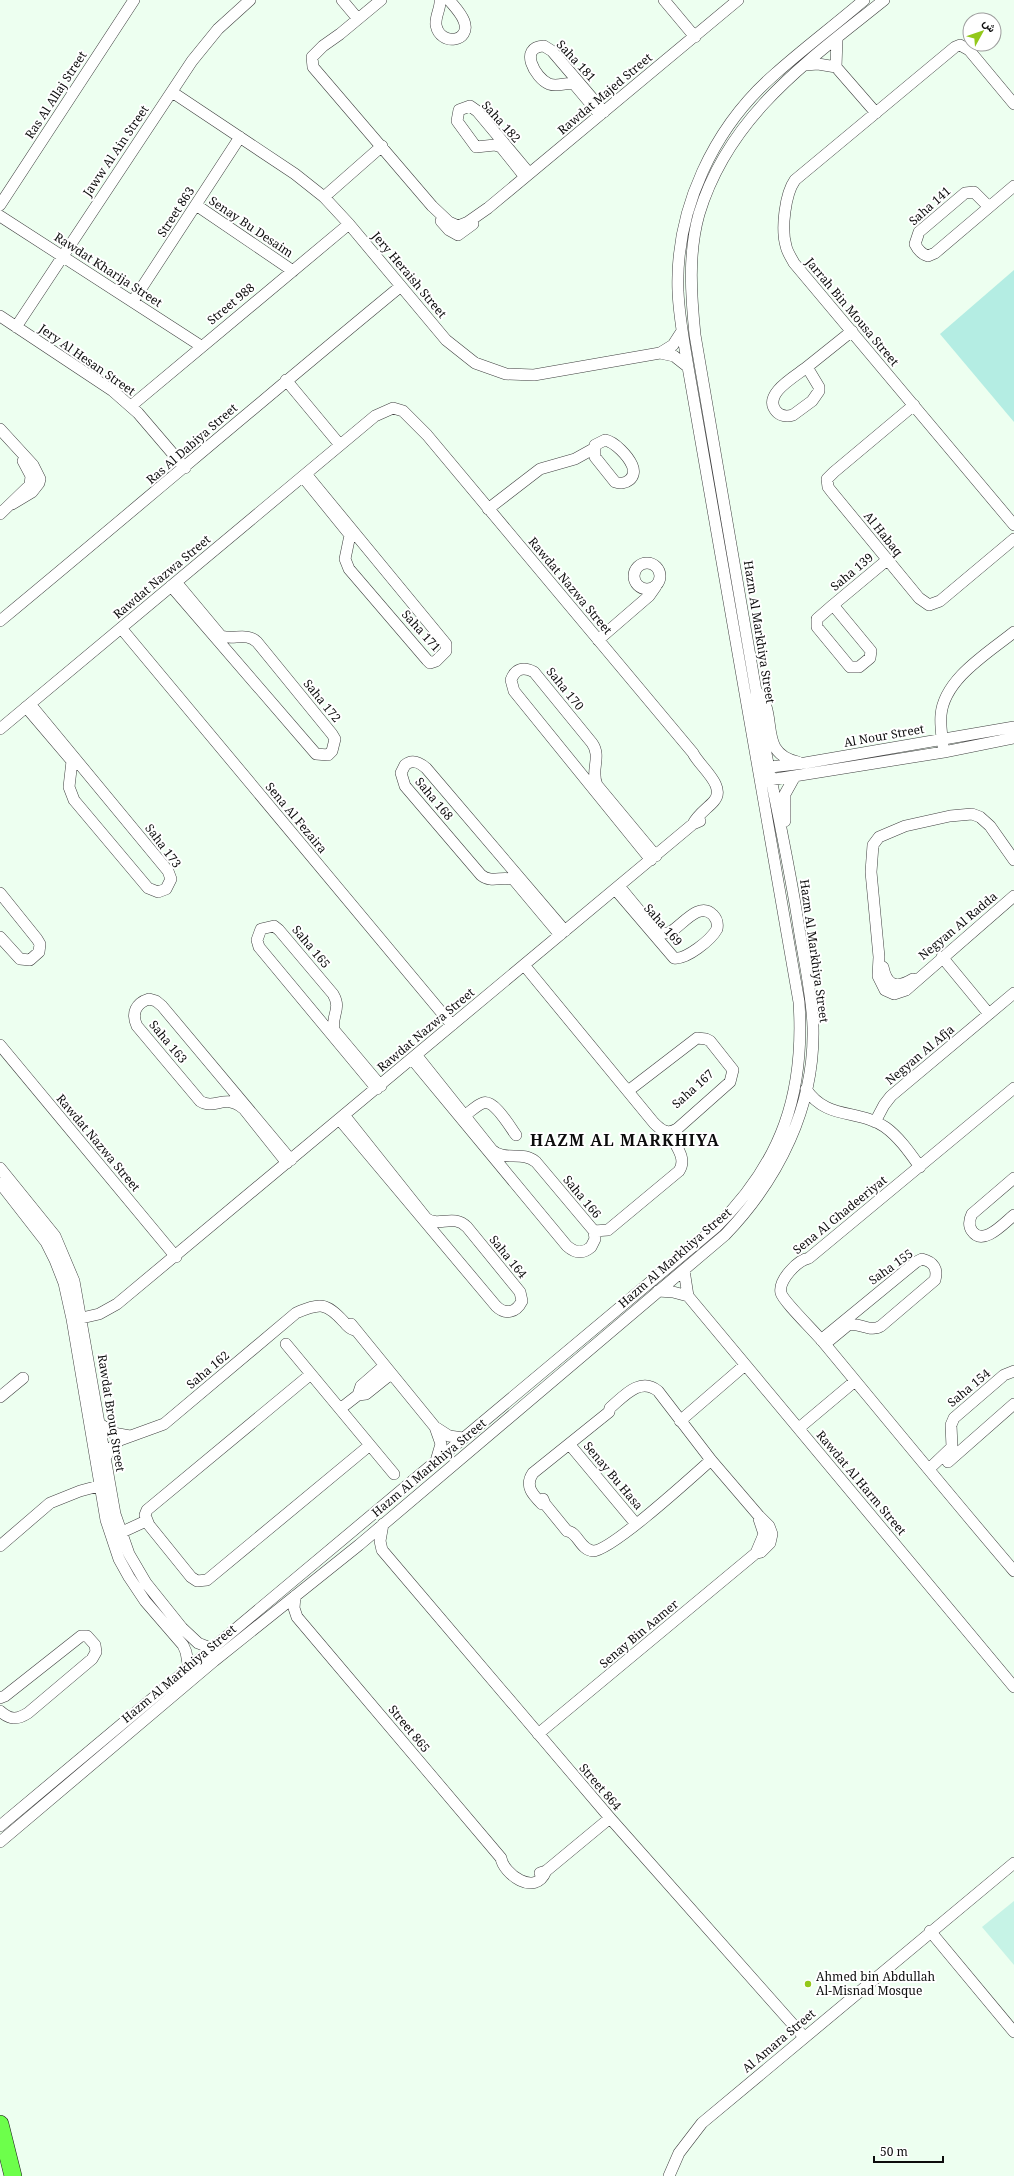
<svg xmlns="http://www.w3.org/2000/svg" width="1014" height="2176" viewBox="0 0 1014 2176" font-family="'Noto Serif',Vazirmatn,serif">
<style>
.green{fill:#b4ede3}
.pitch{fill:#c6f3e6}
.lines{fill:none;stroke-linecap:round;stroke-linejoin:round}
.minor-casing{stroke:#404040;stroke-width:12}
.highway-casing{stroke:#1e1e1e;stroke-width:18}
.minor{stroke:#fff;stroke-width:11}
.highway{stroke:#6dff4b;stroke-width:17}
.poi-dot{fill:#93c81a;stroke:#fff;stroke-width:1.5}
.labels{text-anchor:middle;stroke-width:4;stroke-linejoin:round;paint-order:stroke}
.street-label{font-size:12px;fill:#0d0d0d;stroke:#fff}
.poi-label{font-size:12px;fill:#0d0d0d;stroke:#fff;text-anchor:start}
.district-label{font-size:16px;font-weight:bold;letter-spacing:1px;fill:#0d0d0d;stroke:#fff}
</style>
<rect width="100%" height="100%" fill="#edfff0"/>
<!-- green -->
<path class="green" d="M1014,270V422L940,334Z"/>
<!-- pitch -->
<path class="pitch" d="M1014,1901V1965L982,1927Z"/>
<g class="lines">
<!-- minor casing -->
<g class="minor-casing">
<path id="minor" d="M342,0L358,19
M381,0L340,34L323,46L312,57L313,67L432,206L449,222L458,226L468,222L488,208L738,0
M440,0C441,8 435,16 436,25C440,47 472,42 464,21C461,13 454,6 449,0
M664,0L695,37
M805,65L818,64L836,67L876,113
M836,67L837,38
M172,92L295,174L324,197L349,224L446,340L475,363L506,374L534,375L660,353L674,356L688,367
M1014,104L969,50L960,45L955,47L795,180C785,194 781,229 786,246C787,252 791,257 794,263L1014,525
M600,115L574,84C566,82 558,87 549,84C535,78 518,47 544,46L552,51L604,112
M525,177L501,147L495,145L476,147L457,121L459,110L470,106L477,111L529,173
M324,197L382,146
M0,205L134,0
M196,205L293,271
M989,207L974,192L965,193L919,232L915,244C918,250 921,254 928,256L935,253L1014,186
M0,216L201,346
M441,221L449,230L458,235L473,224
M133,301L240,137
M0,316L113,391L138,413L185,468
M16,327L192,61L218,29L250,0
M660,353L673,345L682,331
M807,367L819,387V391L812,401L793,415C787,417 780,416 776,411C762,394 796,376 807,367Z
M807,367L852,331
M286,380L340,445
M914,405L834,472L827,479L828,487L831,491L919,598L929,605L940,601L1014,539
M131,406L349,224
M0,429L33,465L40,479L39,483L32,492L12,504
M605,440C615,442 628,456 632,465C638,478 625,486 615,482L595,457V445Z
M303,477L350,535L345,559L349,569L427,660L430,663L436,661L446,651V644L306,474
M488,509L540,469L575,459L593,449
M0,514L30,485L31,476L23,461
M634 576a13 13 0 1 1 26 0a13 13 0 1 1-26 0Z
M171,586L316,754L328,755L332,751L335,739L332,734L257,642C247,632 234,640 221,636L176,582
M833,605L871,651L870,658L859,667H850L817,627V619Z
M833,605L887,560
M0,621C134,510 266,397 401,286
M121,628L452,1025
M598,640L649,596L656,586
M757,692C780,714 756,753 798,762
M26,707L72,761L69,787L74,800L148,888L158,892L166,889L171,879L168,871L30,704
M0,729L375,416L393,408L403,411L427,435L693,753C699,766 727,786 714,801C707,809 698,814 693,824
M943,746C942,736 940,726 941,715C944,679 988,653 1014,632
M762,768L805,763L1014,727
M763,781L944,752L1014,738
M785,821V794L795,776
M651,860L514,691L511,680C515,669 523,666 534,672L592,743C602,757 590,770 597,785L656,856
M1014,860L990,826L980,817L972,814L950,816L905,826L879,837L873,845L871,872L879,957L878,976L885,990L894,994L906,990L1014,896
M615,889L674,958C686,960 711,940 717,929C718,924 717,919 713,915C699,900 681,927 670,932C665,934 662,934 657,932L619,886
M0,893L37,939L40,944L39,952L30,960L20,959L0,937
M560,935L514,880C503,875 492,884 481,875L405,786L401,773L405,765C412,759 419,762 426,768L565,931
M942,957L989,1014
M524,965L654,1123C661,1130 667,1135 677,1129L730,1082L733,1070L710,1041L706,1039L697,1038L628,1091
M883,967C887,986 896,989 913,979
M0,1045L176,1257
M412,1059L567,1246C575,1253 583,1254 591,1247L595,1239L594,1231L536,1162C522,1150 505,1162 492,1150L417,1056
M1014,1088L809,1258C798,1260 778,1280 781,1293C783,1301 816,1333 824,1343C887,1419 950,1496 1014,1571
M377,1089L259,947L257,940L261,929L274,926L279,930L333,994C342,1009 331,1015 334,1030L381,1086
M806,1089C826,1120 858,1109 885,1127C899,1137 910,1153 920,1167
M464,1116C470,1112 477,1105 483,1103C494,1099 510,1127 516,1135
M339,1119L496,1306C505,1315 516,1313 522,1301L520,1292L467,1227C453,1213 438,1228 426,1218L344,1115
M875,1122L884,1105L891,1096L1014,993
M287,1163L244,1109C224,1092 216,1111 200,1101L137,1026C131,1013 136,1003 149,999L156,1001L162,1006L291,1160
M0,1168L55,1236L74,1281L115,1514L129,1554L146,1583L182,1628L198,1643L213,1649
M1014,1178L972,1214C969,1220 968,1225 972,1231C983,1247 1004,1223 1014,1215
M0,1183L46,1242L55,1260L64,1283L72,1319L106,1520L119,1559L129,1577L145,1601L183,1645L186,1652L189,1669
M594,1231L608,1230L679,1171C688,1158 674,1144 669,1132
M684,1270L688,1296
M658,1291L673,1292L688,1296L1014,1687
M73,1320L99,1314L117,1304L693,824L700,821
M351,1324L435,1427L441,1444L436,1461
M821,1340L916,1262L922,1259C934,1262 938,1269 935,1280L881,1326C870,1333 860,1322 848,1325L825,1344
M286,1344L394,1474
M311,1374L147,1510L145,1515L149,1525L191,1577L197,1581L207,1580L370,1445
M358,1395L361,1386L384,1366
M0,1397L23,1378
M340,1409L358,1395L366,1394L391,1374
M680,1421L745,1365
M100,1424L113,1433L130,1436
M435,1427L449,1436L463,1438
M799,1428L855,1381
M570,1445L636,1524
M105,1459L110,1449L120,1440L164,1424L296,1313C320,1303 326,1302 344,1322C347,1326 350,1329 354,1330
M948,1462L1014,1404
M929,1469L952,1447L951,1425L954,1418L1004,1375L1014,1371
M543,1499L545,1504L567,1531C578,1532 580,1550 593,1551C611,1551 693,1476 711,1460
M545,1504H542C533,1495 524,1486 533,1473L609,1412L610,1408C623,1397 640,1376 658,1391L711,1460L759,1516L769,1526L772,1534L770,1543L761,1552L756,1553
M383,1524L380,1541L382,1550L610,1818L804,2037
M114,1530L120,1533L146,1521
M0,1546L50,1503L80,1491L106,1484
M295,1596L294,1608L297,1617L501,1858C503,1873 535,1898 546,1871
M0,1698L5,1696L81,1636H87L95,1645L96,1652L92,1659L28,1713C17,1720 10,1720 0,1711
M538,1734L756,1553L764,1534L759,1519
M0,1826L716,1227C782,1162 805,1093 799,1002L688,367C684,342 679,317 678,291C675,209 714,127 775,74C804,48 835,25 864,0
M0,1842L214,1661L359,1545L725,1235C779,1179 815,1106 813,1027C812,994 804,960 799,928C788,855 771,784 758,711L756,691L695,335C691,295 688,253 699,214C729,115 807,62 884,0
M540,1873L546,1871L610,1818
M930,1931L1014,2032
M669,2176L679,2153L702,2123L1014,1863"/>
</g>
<!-- highway casing -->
<g class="highway-casing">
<path id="highway" d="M0,2124L13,2176"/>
</g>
<!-- minor -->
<use href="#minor" class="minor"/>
<!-- highway -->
<use href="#highway" class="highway"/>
</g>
<!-- markers -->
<circle class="poi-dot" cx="808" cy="1984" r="4"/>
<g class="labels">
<!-- street labels -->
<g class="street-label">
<text transform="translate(576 61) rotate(47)" y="4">Saha 181</text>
<text transform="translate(605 94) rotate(-40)" y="4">Rawdat Majed Street</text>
<text transform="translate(56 95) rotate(-57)" y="4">Ras Al Allaj Street</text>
<text transform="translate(501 122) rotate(48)" y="4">Saha 182</text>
<text transform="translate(116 151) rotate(-56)" y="4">Jaww Al Ain Street</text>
<text transform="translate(930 206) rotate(-42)" y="4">Saha 141</text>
<text transform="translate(176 212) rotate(-57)" y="4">Street 863</text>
<text transform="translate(251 227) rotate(34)" y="4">Senay Bu Desaim</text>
<text transform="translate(108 270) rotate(33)" y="4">Rawdat Kharija Street</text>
<text transform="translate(409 275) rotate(50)" y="4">Jery Heraish Street</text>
<text transform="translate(231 304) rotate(-40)" y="4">Street 988</text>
<text transform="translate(852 312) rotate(50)" y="4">Jarrah Bin Mousa Street</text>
<text transform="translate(87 360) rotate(35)" y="4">Jery Al Hesan Street</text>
<text transform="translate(192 444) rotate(-41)" y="4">Ras Al Dabiya Street</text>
<text transform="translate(883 534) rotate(51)" y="4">Al Habaq</text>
<text transform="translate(852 572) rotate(-40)" y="4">Saha 139</text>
<text transform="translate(162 577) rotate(-40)" y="4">Rawdat Nazwa Street</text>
<text transform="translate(570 586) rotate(50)" y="4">Rawdat Nazwa Street</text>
<text transform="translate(421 631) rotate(48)" y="4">Saha 171</text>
<text transform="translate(759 632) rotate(81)" y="4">Hazm Al Markhiya Street</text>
<text transform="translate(565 689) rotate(51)" y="4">Saha 170</text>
<text transform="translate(322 701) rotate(51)" y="4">Saha 172</text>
<text transform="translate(884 736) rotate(-10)" y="4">Al Nour Street</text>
<text transform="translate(434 799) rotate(50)" y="4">Saha 168</text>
<text transform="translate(296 818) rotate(50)" y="4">Sena Al Fezaira</text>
<text transform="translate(163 846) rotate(53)" y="4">Saha 173</text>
<text transform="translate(663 925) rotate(49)" y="4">Saha 169</text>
<text transform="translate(958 926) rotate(-40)" y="4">Negyan Al Radda</text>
<text transform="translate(311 947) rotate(50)" y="4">Saha 165</text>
<text transform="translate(814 951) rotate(82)" y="4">Hazm Al Markhiya Street</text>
<text transform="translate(426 1030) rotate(-40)" y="4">Rawdat Nazwa Street</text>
<text transform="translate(168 1042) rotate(50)" y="4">Saha 163</text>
<text transform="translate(920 1055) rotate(-40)" y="4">Negyan Al Afja</text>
<text transform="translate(693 1089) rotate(-42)" y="4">Saha 167</text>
<text transform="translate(98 1143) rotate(50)" y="4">Rawdat Nazwa Street</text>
<text transform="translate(582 1197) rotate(50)" y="4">Saha 166</text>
<text transform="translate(840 1215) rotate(-39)" y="4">Sena Al Ghadeeriyat</text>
<text transform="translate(508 1257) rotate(51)" y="4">Saha 164</text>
<text transform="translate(675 1258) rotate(-41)" y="4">Hazm Al Markhiya Street</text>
<text transform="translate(891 1267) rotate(-36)" y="4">Saha 155</text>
<text transform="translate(208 1370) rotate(-40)" y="4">Saha 162</text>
<text transform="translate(969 1388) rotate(-40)" y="4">Saha 154</text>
<text transform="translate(111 1413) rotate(81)" y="4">Rawdat Brouq Street</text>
<text transform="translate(429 1468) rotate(-40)" y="4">Hazm Al Markhiya Street</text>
<text transform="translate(613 1476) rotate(50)" y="4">Senay Bu Hasa</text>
<text transform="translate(861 1483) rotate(50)" y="4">Rawdat Al Harm Street</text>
<text transform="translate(639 1634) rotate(-40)" y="4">Senay Bin Aamer</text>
<text transform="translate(179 1674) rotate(-40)" y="4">Hazm Al Markhiya Street</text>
<text transform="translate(409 1729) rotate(50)" y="4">Street 865</text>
<text transform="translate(600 1787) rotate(49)" y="4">Street 864</text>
<text transform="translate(779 2041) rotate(-40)" y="4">Al Amara Street</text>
</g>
<!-- poi labels -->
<g class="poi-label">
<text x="816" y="1981">Ahmed bin Abdullah<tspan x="816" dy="14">Al-Misnad Mosque</tspan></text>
</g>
<!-- district labels -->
<g class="district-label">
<text x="625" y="1146">HAZM AL MARKHIYA</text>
</g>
</g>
<!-- north arrow -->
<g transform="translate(982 32) rotate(50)"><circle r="19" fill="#ffffff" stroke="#9e9e9e"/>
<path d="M0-3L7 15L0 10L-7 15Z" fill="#93c81a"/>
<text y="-6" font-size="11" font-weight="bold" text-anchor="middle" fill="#0d0d0d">ش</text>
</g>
<!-- scale -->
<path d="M874 2156v6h69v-6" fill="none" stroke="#0d0d0d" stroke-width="2"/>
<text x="880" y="2156" font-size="12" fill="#0d0d0d" stroke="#ffffff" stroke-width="3" paint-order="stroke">50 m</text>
</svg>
